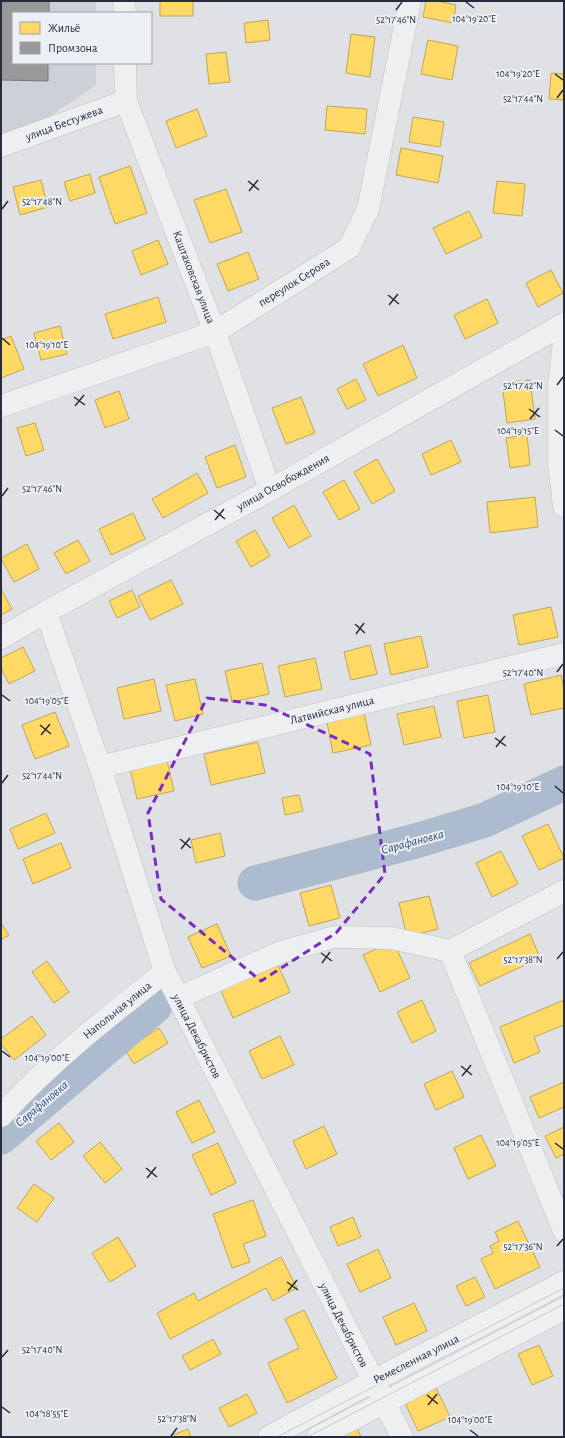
<svg xmlns="http://www.w3.org/2000/svg" width="565" height="1438" viewBox="0 0 565 1438" font-family="'Alegreya Sans',sans-serif">
<style>
.built{fill:#cdd0d7}
.homes{fill:#ffd966;stroke:#bea559}
.industry{fill:#999;stroke:#77797d}
.lines{fill:none;stroke-linecap:round;stroke-linejoin:round}
.river{stroke:#adbbcf;stroke-width:35}
.minor-casing{stroke:#bdbfc2;stroke-width:23}
.minor{stroke:#eeeff1;stroke-width:22}
.tram{stroke:#c8c9cc;stroke-width:1}
.marked{fill:none;stroke:#7b2cbf;stroke-width:3;stroke-dasharray:8 5;stroke-linejoin:round}
.ticks{fill:none;stroke:#272d3c;stroke-width:1.5}
.labels{text-anchor:middle;stroke-width:4;stroke-linejoin:round;paint-order:stroke}
.street-label{font-size:12px;fill:#272d3c;stroke:#eceff4}
.water-label{font-size:13px;font-style:italic;fill:#32496f;stroke:#eceff4}
.ticks-label{font-size:10px;text-anchor:middle;fill:#272d3c;stroke:#eceff4;stroke-width:4;stroke-linejoin:round;paint-order:stroke}
</style>
<rect width="100%" height="100%" fill="#dfe1e4"/>
<!-- built -->
<path class="built" d="M1,1H96V13H13V63H96V85L25,133L1,136Z"/>
<!-- homes -->
<path class="homes" d="M160,1H193V16H160Z
M426,1H437L456,5L453,23L423,17Z
M268,20L270,40L246,43L244,23Z
M351,34L375,37L370,77L346,73Z
M428,40L458,46L452,80L421,74Z
M226,52L230,82L209,84L206,54Z
M551,73L564,74V100L549,99Z
M327,106L367,109L365,134L325,130Z
M197,109L207,136L176,148L166,121Z
M413,117L444,122L440,147L409,142Z
M401,148L443,156L438,183L396,175Z
M130,166L147,213L115,224L99,177Z
M90,174L95,193L70,201L64,182Z
M41,180L48,207L20,215L13,187Z
M497,181L525,184L522,216L493,213Z
M226,189L242,232L210,243L194,200Z
M469,211L482,237L446,254L433,228Z
M158,240L168,264L141,275L132,251Z
M248,252L259,279L228,291L217,264Z
M551,270L563,293L538,307L526,283Z
M158,297L166,322L113,339L105,314Z
M487,299L498,323L465,339L454,315Z
M60,326L67,354L41,360L34,333Z
M11,336L24,369L1,378V340Z
M403,345L417,378L378,396L363,364Z
M356,379L366,400L347,409L337,389Z
M530,380L535,419L507,423L502,383Z
M119,391L129,419L105,428L95,400Z
M301,397L315,433L286,444L272,408Z
M35,423L44,450L26,456L17,428Z
M527,435L530,465L510,468L506,438Z
M451,440L461,462L431,475L422,454Z
M235,445L246,477L217,488L205,457Z
M377,459L395,491L372,504L354,472Z
M197,473L208,493L163,518L152,499Z
M344,480L360,509L339,520L323,492Z
M535,497L538,527L490,533L487,502Z
M294,505L311,536L289,548L272,518Z
M133,513L145,539L111,555L99,529Z
M255,530L270,556L251,567L236,541Z
M78,540L90,561L66,574L54,553Z
M27,544L39,569L14,582L1,558Z
M171,580L183,604L150,620L138,596Z
M1,589L12,609L1,615Z
M132,590L140,607L117,618L109,601Z
M551,607L558,637L519,645L513,615Z
M421,636L428,667L391,675L384,644Z
M370,645L377,674L351,680L344,652Z
M23,647L35,671L9,684L1,668V658Z
M315,658L322,689L285,697L278,666Z
M262,663L269,694L232,702L225,671Z
M561,675L564,689V708L531,715L524,684Z
M154,679L161,711L124,719L117,688Z
M195,679L203,714L175,721L166,685Z
M488,695L495,732L464,738L457,701Z
M434,706L441,737L404,745L397,714Z
M55,712L69,746L35,759L22,725Z
M364,713L371,745L333,753L327,722Z
M258,742L265,773L211,785L204,754Z
M167,760L174,791L137,799L130,768Z
M299,795L303,811L285,815L282,798Z
M46,813L55,833L18,849L10,829Z
M548,824L564,858L539,870L522,836Z
M220,833L225,856L196,863L191,840Z
M61,843L71,868L33,884L23,859Z
M501,851L518,884L492,897L476,863Z
M331,885L340,918L309,926L300,893Z
M429,896L438,929L407,937L399,903Z
M1,923L9,935L1,940Z
M217,924L231,956L202,968L188,937Z
M530,934L540,958L480,986L469,963Z
M393,941L410,978L380,992L363,955Z
M47,961L69,992L54,1003L32,972Z
M277,963L290,992L233,1018L220,989Z
M422,1000L436,1031L412,1043L397,1012Z
M564,1000V1025L534,1037L540,1052L514,1063L500,1027Z
M32,1016L46,1035L14,1060L1,1044V1039Z
M159,1028L168,1043L134,1064L125,1050Z
M280,1036L294,1065L262,1079L249,1051Z
M452,1071L464,1097L436,1110L424,1084Z
M564,1082V1107L539,1118L530,1097Z
M199,1100L215,1132L192,1143L176,1112Z
M59,1123L74,1142L51,1160L36,1141Z
M324,1126L337,1154L306,1169L293,1141Z
M564,1127V1154L556,1158L545,1136Z
M481,1135L496,1166L468,1179L454,1148Z
M100,1142L122,1169L105,1183L83,1156Z
M218,1143L236,1183L211,1195L192,1155Z
M34,1184L54,1198L37,1222L17,1208Z
M253,1200L266,1236L243,1244L250,1262L232,1268L213,1214Z
M353,1217L361,1237L338,1246L330,1227Z
M518,1221L540,1267L495,1289L481,1259L493,1253L490,1246L499,1241L495,1232Z
M118,1237L136,1266L110,1282L92,1253Z
M378,1249L391,1278L360,1292L347,1264Z
M281,1257L297,1288L273,1301L266,1288L170,1339L157,1313L194,1293L198,1301Z
M475,1277L485,1297L466,1306L456,1286Z
M414,1303L427,1331L396,1345L383,1317Z
M304,1310L337,1378L287,1403L268,1363L299,1348L285,1319Z
M213,1339L221,1354L190,1370L182,1356Z
M539,1345L553,1376L532,1385L518,1354Z
M436,1388L450,1417L418,1431L405,1403Z
M247,1394L257,1413L229,1427L219,1408Z
M357,1428L361,1437H338Z
M188,1429L191,1437H168Z"/>
<!-- industry -->
<path class="industry" d="M1,1H49V13H13V63H48V81L1,80Z"/>
<g class="lines">
<!-- river -->
<path class="river" d="M255,883L419,840L485,820L564,783
M1,1137L155,1006"/>
<!-- minor casing -->
<g class="minor-casing">
<path id="minor" d="M124,1L125,13
M125,63L126,101L215,332L270,490
M1,146L126,101
M564,342L559,384V465L564,506
M1,406L215,332L349,248L368,209L410,1
M46,612L100,767L165,972L402,1437
M1,638L46,612L270,490L564,324
M100,767L564,654
M450,951L564,1231
M178,998L281,952L334,937L391,938L450,951L564,891
M1,1116C50,1062 107,1017 165,972
M269,1437L373,1381L564,1282
M318,1437L564,1309"/>
</g>
<!-- minor -->
<use href="#minor" class="minor"/>
<!-- tram -->
<path class="tram" d="M277,1437L564,1288
M307,1437L564,1304"/>
</g>
<!-- marked area -->
<path class="marked" d="M207,698L265,705L370,754L385,874L336,933L261,981L161,899L148,813Z"/>
<!-- ticks -->
<path class="ticks" d="M466,2L474,8M396,10L402,2M555,74L563,80M557,98L563,90M248,181L259,190M249,191L258,180M2,209L8,201M388,295L399,304M389,305L398,294M2,338L10,345M557,385L563,377M74,397L85,405M75,406L84,395M529,409L540,417M530,419L539,408M555,430L563,436M2,496L8,488M214,510L225,519M215,520L224,509M355,624L365,633M356,634L364,623M557,672L563,664M2,695L10,701M40,725L51,734M41,735L50,724M495,738L506,746M496,747L505,736M2,783L8,775M555,786L563,793M180,839L191,848M181,849L190,838M321,953L332,961M557,959L563,952M322,963L330,952M2,1051L10,1057M461,1066L472,1075M462,1076L471,1065M555,1143L563,1149M146,1168L157,1177M147,1178L156,1167M557,1246L563,1239M287,1282L298,1290M288,1291L297,1280M2,1357L8,1350M427,1395L438,1404M428,1405L437,1394M2,1407L10,1413M470,1430L478,1436M171,1436L177,1428"/>
<g class="labels">
<!-- street labels -->
<g class="street-label">
<text transform="translate(64 123) rotate(-20)" y="4">улица Бестужева</text>
<text transform="translate(194 277) rotate(69)" y="4">Каштаковская улица</text>
<text transform="translate(294 282) rotate(-32)" y="4">переулок Серова</text>
<text transform="translate(283 482) rotate(-29)" y="4">улица Освобождения</text>
<text transform="translate(332 710) rotate(-14)" y="4">Латвийская улица</text>
<text transform="translate(117 1010) rotate(-39)" y="4">Напольная улица</text>
<text transform="translate(197 1036) rotate(63)" y="4">улица Декабристов</text>
<text transform="translate(344 1325) rotate(63)" y="4">улица Декабристов</text>
<text transform="translate(416 1359) rotate(-27)" y="4">Ремесленная улица</text>
</g>
<!-- water labels -->
<g class="water-label">
<text transform="translate(412 841) rotate(-15)" y="5">Сарафановка</text>
<text transform="translate(41 1103) rotate(-40)" y="5">Сарафановка</text>
</g>
</g>
<g class="ticks-label">
<text x="474" y="22">104°19'20"E</text>
<text x="396" y="23">52°17'46"N</text>
<text x="518" y="77">104°19'20"E</text>
<text x="523" y="102">52°17'44"N</text>
<text x="42" y="205">52°17'48"N</text>
<text x="47" y="348">104°19'10"E</text>
<text x="523" y="389">52°17'42"N</text>
<text x="518" y="434">104°19'15"E</text>
<text x="42" y="492">52°17'46"N</text>
<text x="523" y="676">52°17'40"N</text>
<text x="47" y="704">104°19'05"E</text>
<text x="42" y="779">52°17'44"N</text>
<text x="518" y="790">104°19'10"E</text>
<text x="523" y="963">52°17'38"N</text>
<text x="47" y="1061">104°19'00"E</text>
<text x="518" y="1146">104°19'05"E</text>
<text x="523" y="1250">52°17'36"N</text>
<text x="42" y="1353">52°17'40"N</text>
<text x="47" y="1417">104°18'55"E</text>
<text x="177" y="1422">52°17'38"N</text>
<text x="470" y="1423">104°19'00"E</text>
</g>
<!-- border -->
<rect width="565" height="1438" fill="none" stroke="#272d3c" stroke-width="4"/>
<!-- legend -->
<rect x="12" y="12" width="140" height="52" fill="#eceff4" stroke="#9da1aa"/>
<rect x="20" y="22" width="20" height="12" fill="#ffd966" stroke="#9da1aa"/>
<text x="48" y="32" font-size="12" fill="#272d3c">Жильё</text>
<rect x="20" y="42" width="20" height="12" fill="#999999" stroke="#9da1aa"/>
<text x="48" y="52" font-size="12" fill="#272d3c">Промзона</text>
</svg>
